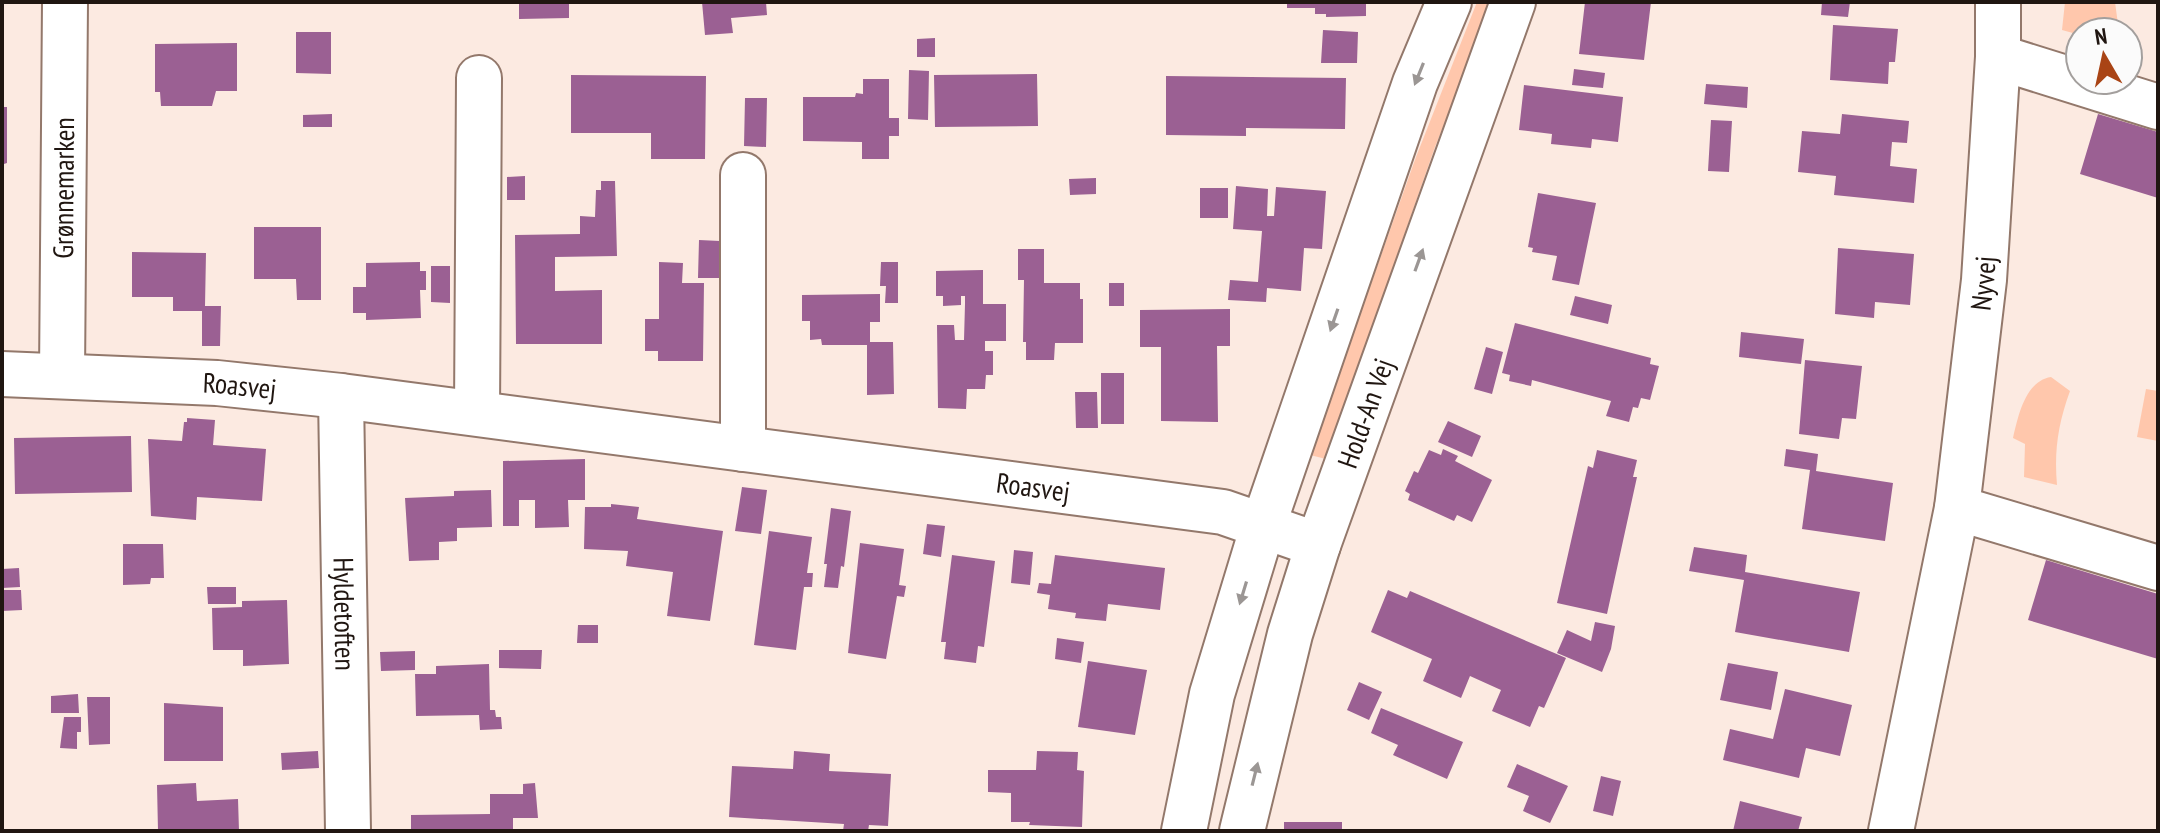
<svg xmlns="http://www.w3.org/2000/svg" width="2160" height="833" viewBox="0 0 2160 833" font-family="'PT Sans Narrow',sans-serif">
<style>
.green{fill:#ffc7ac}
.building{fill:#9b6093}
.lines{fill:none;stroke-linecap:round;stroke-linejoin:round}
.minor-casing{stroke:#93786b;stroke-width:48}
.tertiary-casing{stroke:#93786b;stroke-width:48}
.minor{stroke:#fff;stroke-width:44}
.tertiary{stroke:#fff;stroke-width:44}
.oneway{fill:#9b9694}
.labels{text-anchor:middle;stroke-width:8;stroke-linejoin:round;paint-order:stroke}
.street-label{font-size:28px;fill:#201611;stroke:#fbfbfb}
</style>
<rect width="100%" height="100%" fill="#fceae1"/>
<!-- green -->
<path class="green" d="M1477,2H1493L1435,147L1326,459L1310,455L1416,157Z
M2065,2H2115L2119,32H2080V35L2062,30Z
M2051,377L2070,391C2058,424 2054,451 2057,485L2024,477L2025,444L2013,438C2018,417 2025,381 2051,377Z
M2146,389L2158,391V441L2137,437Z"/>
<!-- building -->
<path class="building" d="M519,2H569V18L519,19Z
M702,2H766L767,15L731,18L733,33L705,35Z
M1287,2H1366V16L1326,17V14H1315V8H1287Z
M1585,2H1651L1644,60L1579,54Z
M1822,2H1850L1848,17L1821,15Z
M1833,25L1898,29L1895,62H1889L1888,84L1830,80Z
M1323,30L1358,32L1357,63H1321Z
M296,32H331V74L296,73Z
M935,38V57H917V39Z
M237,43V91H216L212,106H161L160,92H155V44Z
M1574,69L1605,73L1603,88L1572,85Z
M909,70L929,71L928,120L908,119Z
M1037,74L1038,126L935,127L934,75Z
M571,75L706,76L705,159H651V133H571Z
M1166,76L1346,78L1345,129L1246,128V136L1166,135Z
M863,79H889V118H899V136H889V159H862V142L803,141V97H855L856,93L863,94Z
M1706,84L1748,87L1747,108L1704,104Z
M1524,85L1623,97L1618,142L1592,139L1591,148L1551,144L1552,134L1519,130Z
M745,98H767L766,147L744,146Z
M2,107H7V163L4,164Z
M332,114V127H303V115Z
M1842,114L1909,121L1907,143L1892,142L1890,166L1917,169L1914,203L1834,195L1836,176L1798,172L1802,131L1840,134Z
M2098,114L2158,132V198L2080,174Z
M1711,120L1732,121L1729,172L1708,171Z
M525,176V200H507V177Z
M1096,178V194L1070,195L1069,179Z
M601,181H615L617,256L555,257V291L602,290V344H516L515,235L580,234V216L595,217L596,190H601Z
M1236,186L1268,189L1267,216H1274L1276,187L1326,191L1322,249L1304,248L1301,291L1267,288L1266,302L1228,300L1230,280L1258,282L1262,231L1233,229Z
M1200,188H1228V218H1200Z
M1538,193L1596,203L1579,285L1552,280L1557,256L1532,252L1533,248L1528,247Z
M254,227H321V300H297L296,279H254Z
M699,240L720,241L719,278H698Z
M1838,248L1914,254L1910,305L1875,302L1874,318L1835,314Z
M1018,249H1044V283H1080V299H1083V343H1055L1054,360H1026V342H1023L1024,280H1018Z
M132,252L206,253L205,306H221L220,346H202V311H173V297H132Z
M420,262V271H426V290H420L421,318L366,320V313H353V287H366V263Z
M659,262L683,263L682,283H704L703,361H658V351H645V319H659Z
M881,262H898V303H885L886,286H880Z
M431,266H450V303L431,302Z
M983,270V304H1006V341H985V351H993V375H986L985,389H967L966,409L938,408L937,325H954L955,340H964L965,304V296H961V305L943,306V296H936V271Z
M1109,283H1124V306H1109Z
M880,294V322H870V342H893L894,394L867,395V345H822L821,339L810,340V321H802V295Z
M1575,296L1612,305L1608,324L1570,315Z
M1230,309V346H1217L1218,422L1161,421V347H1140V310Z
M1515,323L1651,358L1650,364L1659,366L1650,400L1641,398L1638,408L1633,407L1629,422L1606,416L1611,401L1532,380L1531,386L1509,381L1510,375L1502,373Z
M1741,332L1804,339L1801,364L1739,357Z
M1486,347L1503,352L1492,394L1474,389Z
M1805,360L1862,366L1856,419L1842,418L1839,439L1799,434Z
M1101,373H1124V424H1101Z
M1075,392H1097L1098,428H1076Z
M187,418L215,420L213,445L266,449L262,501L197,497L196,520L151,516L148,439L182,441L184,422H187Z
M1448,421L1481,436L1472,457L1438,442Z
M131,436L132,492L15,494L14,438Z
M1443,449L1458,456L1455,461L1492,480L1472,522L1457,515L1454,521L1408,500L1410,494L1405,491L1414,471L1418,473L1429,450L1441,455Z
M1786,449L1818,454L1816,471L1893,483L1885,541L1802,529L1810,470L1784,466Z
M1597,450L1637,460L1633,477H1637L1607,614L1557,603L1588,466L1593,468Z
M585,459V500H568L569,527L535,528V500H519V526H503V461Z
M742,487L767,490L761,534L735,531Z
M491,490L492,527L457,528V541L439,542V560L409,561L405,498L454,496V491Z
M611,504L639,507L637,519L723,531L710,621L667,616L673,572L626,566L628,551L584,549L585,507H611Z
M831,508L851,511L844,567L841,566L838,588L824,587L827,564H824Z
M927,524L945,526L941,557L923,554Z
M769,531L812,537L807,573H813L812,587H804L796,650L754,645Z
M860,543L904,549L899,585L906,586L904,597L897,596L886,659L848,653Z
M123,544H163L164,578H151L150,584L123,585Z
M1694,547L1747,555L1745,572L1860,592L1849,652L1735,632L1744,580L1689,571Z
M1014,550L1033,552L1030,585L1011,583Z
M952,555L995,561L984,647L978,646L976,663L944,659L946,642H941Z
M1055,555L1165,568L1160,610L1108,604L1106,621L1075,618L1076,613L1048,609L1050,595L1037,593L1039,583L1051,584Z
M2046,560L2158,594V659L2028,620Z
M19,568L20,587L2,588V569Z
M207,587H236V604H208Z
M2,590H21L22,610L2,611Z
M1388,590L1407,598L1410,591L1566,658L1544,708L1539,706L1530,727L1492,711L1501,690L1470,676L1461,698L1423,681L1432,659L1371,632Z
M287,600L289,664L243,666V650H213L212,608L242,607V601Z
M1595,622L1615,626L1611,649L1602,672L1557,653L1567,630L1591,641Z
M578,625H598V643H577Z
M1057,638L1084,642L1081,663L1055,659Z
M499,650H542L541,669L499,668Z
M415,651V670L381,671L380,652Z
M1088,661L1147,670L1135,735L1078,727Z
M1728,663L1778,672L1771,710L1720,700Z
M489,664L490,710H495L496,717H501L502,729L480,730L479,715L416,716L415,674H436V666Z
M1359,682L1382,692L1369,720L1347,710Z
M1785,689L1852,705L1840,756L1806,748L1799,778L1723,760L1730,729L1773,739Z
M78,694L79,713H51V696Z
M87,697H110V744L89,745Z
M164,703L223,707V761H164Z
M1381,708L1463,742L1447,779L1393,755L1398,745L1371,733Z
M64,717H81V732H77V749L60,748Z
M318,751L319,768L282,770L281,753Z
M794,751L830,754L829,771L891,774L888,826L869,825L868,831H843L844,824L729,817L732,766L793,769Z
M1037,751L1078,752L1077,770L1084,771L1082,827L1029,825L1030,822H1011V793L988,792V770H1036Z
M1517,764L1568,786L1550,823L1523,811L1529,796L1507,787Z
M1601,776L1621,781L1613,816L1593,811Z
M196,783L197,801L238,799L239,831H158L157,785Z
M535,783L538,818H513V831H411V815L490,814V794H523V784Z
M1740,801L1802,817L1798,831H1733Z
M1284,822H1342V831H1284Z"/>
<g class="lines">
<!-- minor casing -->
<g class="minor-casing">
<g id="minor">
<path d="M1998,57L2158,107"/>
<path id="s1" d="M2,374L217,383L341,396L1223,512L1318,545"/>
<path id="s2" d="M62,376L65,2"/>
<path id="s3" d="M341,396L348,831"/>
<path d="M477,413L479,78"/>
<path d="M743,449V175"/>
<path d="M1957,508L2158,568"/>
<path id="s4" d="M1891,831L1957,508L1984,280L1998,57V2"/>
</g>
</g>
<!-- tertiary casing -->
<g class="tertiary-casing">
<g id="tertiary">
<path d="M1184,831L1212,694L1263,526L1415,83L1449,2"/>
<path id="s5" d="M1242,831L1290,634L1318,545L1513,2"/>
</g>
</g>
<!-- minor -->
<use href="#minor" class="minor"/>
<!-- tertiary -->
<use href="#tertiary" class="tertiary"/>
</g>
<!-- one-way arrows -->
<defs><path id="oneway-solid" d="M-6-.8H1V-3.2L6.5 0L1 3.2V.8H-6Z" transform="scale(2)"/></defs>
<g class="oneway">
<use href="#oneway-solid" transform="translate(1419 74) rotate(112)"/>
<use href="#oneway-solid" transform="translate(1419 260) rotate(-70)"/>
<use href="#oneway-solid" transform="translate(1334 320) rotate(109)"/>
<use href="#oneway-solid" transform="translate(1243 593) rotate(107)"/>
<use href="#oneway-solid" transform="translate(1255 774) rotate(-76)"/>
</g>
<g class="labels">
<!-- street labels -->
<g class="street-label">
<text dy="10" stroke="none"><textPath href="#s2" startOffset="188">Grønnemarken</textPath></text>
<text dy="10" stroke="none"><textPath href="#s4" startOffset="556">Nyvej</textPath></text>
<text dy="10" stroke="none"><textPath href="#s1" startOffset="238">Roasvej</textPath></text>
<text dy="10" stroke="none"><textPath href="#s5" startOffset="436">Hold-An Vej</textPath></text>
<text dy="10" stroke="none"><textPath href="#s1" startOffset="1038">Roasvej</textPath></text>
<text dy="10" stroke="none"><textPath href="#s3" startOffset="218">Hyldetoften</textPath></text>
</g>
</g>
<!-- border -->
<rect width="2160" height="833" fill="none" stroke="#201611" stroke-width="8"/>
<!-- north arrow -->
<g transform="translate(2104 56) rotate(351)"><circle r="38" fill="#fbfbfb" stroke="#a39f9d" stroke-width="2"/>
<path d="M0-6L14 30L0 20L-14 30Z" fill="#a94415"/>
<text y="-12" font-size="22" font-weight="bold" text-anchor="middle" fill="#201611">N</text>
</g>
</svg>
